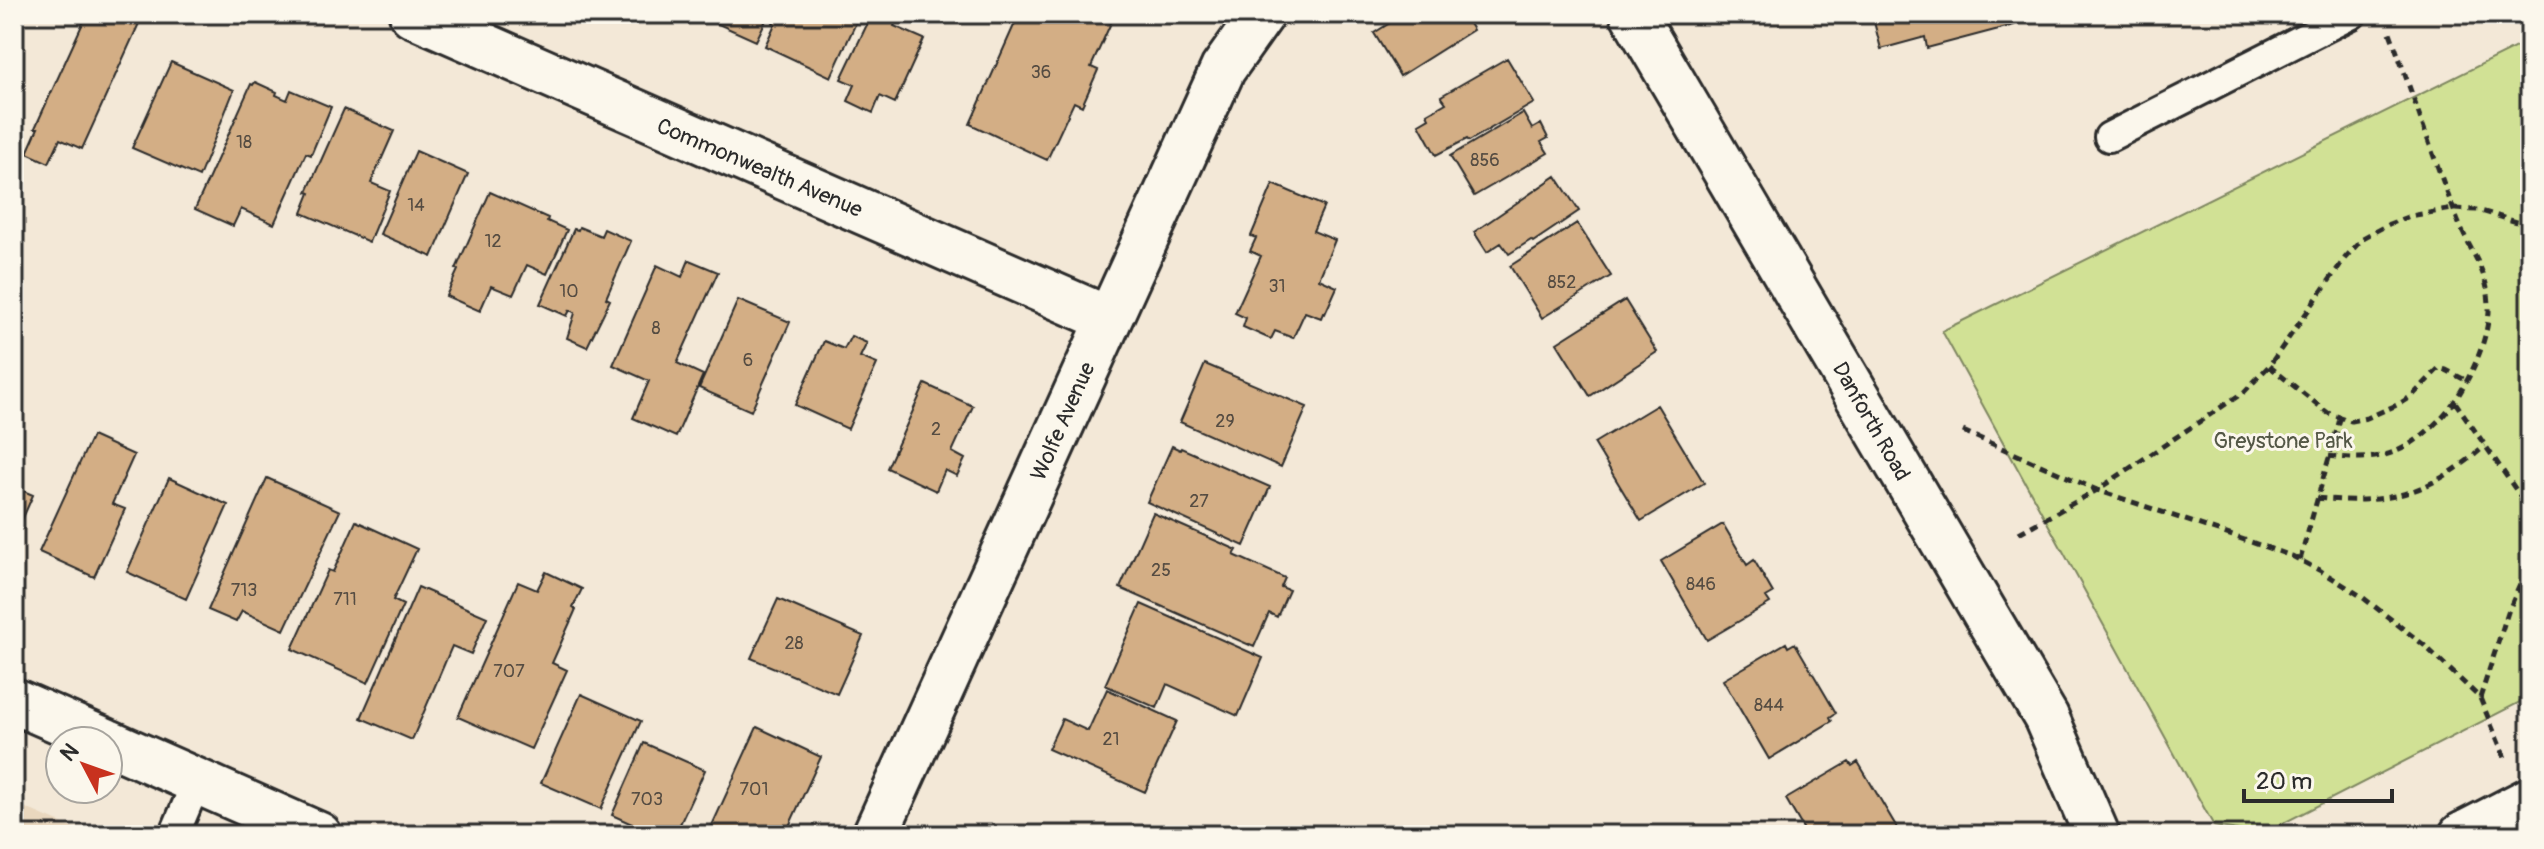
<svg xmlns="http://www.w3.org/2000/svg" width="2544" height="849" viewBox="0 0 2544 849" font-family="Pangolin,sans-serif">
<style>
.built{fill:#e9d7be}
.green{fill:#d1e195;stroke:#7e8660;stroke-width:2}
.building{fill:#d3ae85;stroke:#2b2b2b;stroke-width:2}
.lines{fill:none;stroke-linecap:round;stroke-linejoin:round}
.service-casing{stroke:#2b2b2b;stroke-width:34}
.minor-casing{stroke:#2b2b2b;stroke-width:50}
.secondary-casing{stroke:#2b2b2b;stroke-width:50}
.path{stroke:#2b2b2b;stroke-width:5;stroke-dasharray:8 6;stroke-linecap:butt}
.service{stroke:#fbf7ec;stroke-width:28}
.minor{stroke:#fbf7ec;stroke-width:44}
.secondary{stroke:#fbf7ec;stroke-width:44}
.labels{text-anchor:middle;stroke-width:6;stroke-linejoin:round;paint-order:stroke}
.number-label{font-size:18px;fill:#554c42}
.street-label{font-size:22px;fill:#2b2b2b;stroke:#fbf7ec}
.park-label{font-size:22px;fill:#545846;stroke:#fbf7ec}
</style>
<rect width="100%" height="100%" fill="#f3e8d7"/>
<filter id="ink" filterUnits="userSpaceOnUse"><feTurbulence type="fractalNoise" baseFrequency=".0125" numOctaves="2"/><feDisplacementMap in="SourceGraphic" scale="16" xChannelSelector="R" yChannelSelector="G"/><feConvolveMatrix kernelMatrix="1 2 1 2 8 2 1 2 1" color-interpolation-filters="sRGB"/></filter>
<g filter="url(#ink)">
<!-- built -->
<path class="built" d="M14,803L89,835H14Z"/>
<!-- green -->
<path class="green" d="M2530,40V697L2262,834L2214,826L1942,331Z"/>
<!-- building -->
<path class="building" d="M87,14H131L141,19L82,149L60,139L49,163L27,153L38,128H35Z
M720,14H769L756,41L716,23Z
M777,14H860L831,77L765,46L775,24L773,23Z
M872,14L899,15L894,26L924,39L895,103L880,96L873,113L848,101L855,85L841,79Z
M1019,14H1115L1091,67L1098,70L1082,106L1074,102L1047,160L970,124Z
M1404,14H1463L1473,30L1400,76L1374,33Z
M1872,14H2011L2014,25L1927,48L1925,37L1881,49Z
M1507,58L1534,103L1469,141L1467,139L1436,155L1419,124L1429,118L1427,114L1446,103L1441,96Z
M171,62L234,90L199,177L132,148Z
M255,82L277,92L276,95L287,100L291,90L331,107L311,155L306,153L274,224L241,209L233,226L195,209L251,84L253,85Z
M344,109L394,131L371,183L390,191L369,242L302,213L310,193L307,192Z
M1523,113L1532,129L1541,124L1548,138L1541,142L1548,153L1474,196L1450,156Z
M416,151L468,174L432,257L380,234Z
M1556,176L1579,211L1533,242L1531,240L1509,254L1501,243L1487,252L1474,232Z
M1273,184L1324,206L1313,231L1335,240L1319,279L1337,287L1325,314L1323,313L1321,318L1305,312L1293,338L1275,331L1271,339L1268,338L1243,327L1246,318L1235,313L1261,256L1250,251L1256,238L1251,236Z
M490,192L548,218L547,221L567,230L547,274L527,265L513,295L491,286L480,311L446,296L458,270L456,269Z
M1577,223L1611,276L1542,318L1510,266Z
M579,227L601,236L604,229L631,241L606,298L610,300L587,347L567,338L575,313L570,310L567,316L540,304L574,229L578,230Z
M689,260L718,272L677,363L703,375L676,437L633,418L649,381L613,365L657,265L682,277Z
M738,300L790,322L751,411L699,388Z
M1625,300L1657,352L1590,396L1557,343Z
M851,336L867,343L860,357L877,364L848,429L795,405L824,341L844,349Z
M1205,364L1307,407L1281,467L1180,422Z
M925,384L973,406L952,452L965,459L957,476L945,470L936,491L887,468Z
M1657,405L1704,483L1641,521L1594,443Z
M92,436L134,455L112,504L125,509L94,577L39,552Z
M1172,446L1180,450L1181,448L1270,487L1244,546L1147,502Z
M169,478L228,505L186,599L127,572Z
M267,478L340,511L284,630L242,611L236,622L208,610Z
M14,487L33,495L14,538Z
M1153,513L1237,550L1234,555L1285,578L1281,587L1289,590L1277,617L1269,613L1254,647L1120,588Z
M356,521L417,549L393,600L403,605L368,683L292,649L328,570L333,572Z
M1723,524L1747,565L1754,560L1773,593L1766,597L1770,603L1707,640L1661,561Z
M546,572L582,589L573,607L576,609L552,663L567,670L531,749L458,717L518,582L537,590Z
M418,587L487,617L471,654L452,646L412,740L361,718Z
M778,599L863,636L837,694L751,658Z
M1141,604L1263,658L1238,716L1167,684L1157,708L1105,685Z
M1786,643L1788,647L1795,643L1836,713L1830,717L1832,721L1769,759L1723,680Z
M1107,689L1177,721L1145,792L1048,749L1062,719L1088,731Z
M581,694L641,721L601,809L541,783Z
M757,727L821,757L785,835H715L709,832Z
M644,743L705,770L675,835H656L612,815Z
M1849,762L1852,766L1858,762L1899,831L1893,835H1807L1786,799Z"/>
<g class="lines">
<!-- service casing -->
<g class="service-casing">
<path id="service" d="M2109,137L2352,14
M174,835L197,781"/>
</g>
<!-- minor casing -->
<g class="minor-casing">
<path id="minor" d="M412,14L1108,319
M875,835L1223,69L1262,14
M2462,835L2530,800"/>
</g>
<!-- secondary casing -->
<g class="secondary-casing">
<path id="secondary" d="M1633,14L2046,717L2097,835
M14,701L106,741
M108,742L319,835"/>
</g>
<!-- path -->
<path class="path" d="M2269,366L2328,413L2351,421L2367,418L2399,404L2412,396L2439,368L2446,370L2467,381
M2455,402L2530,510
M1963,431L2097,490L2244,392L2269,366L2345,258L2363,238L2389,224L2410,216L2453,209L2478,210L2530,226
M2329,456C2379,462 2403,456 2439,420C2463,396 2487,347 2489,312C2490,270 2469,252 2456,216C2432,154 2411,90 2388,27
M2317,498C2388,506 2431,493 2485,446
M2019,533L2097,490L2292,556L2321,571L2361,596L2424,645L2480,698L2505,758
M2300,560L2340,419
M2480,698L2508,612L2530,562"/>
<!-- service -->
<use href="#service" class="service"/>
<!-- minor -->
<use href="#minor" class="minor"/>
<!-- secondary -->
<use href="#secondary" class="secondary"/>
</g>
</g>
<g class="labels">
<!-- number labels -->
<g class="number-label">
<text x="1041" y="78">36</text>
<text x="244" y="148">18</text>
<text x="1485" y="166">856</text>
<text x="416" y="211">14</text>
<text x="493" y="247">12</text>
<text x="1562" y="288">852</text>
<text x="1277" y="292">31</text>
<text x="569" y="297">10</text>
<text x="656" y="334">8</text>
<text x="748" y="366">6</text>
<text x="1225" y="427">29</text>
<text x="936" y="435">2</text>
<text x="1199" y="507">27</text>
<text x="1161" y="576">25</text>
<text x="1701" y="590">846</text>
<text x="244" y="596">713</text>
<text x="345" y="605">711</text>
<text x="794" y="649">28</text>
<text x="509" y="677">707</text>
<text x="1769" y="711">844</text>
<text x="1111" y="745">21</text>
<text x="754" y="795">701</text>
<text x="647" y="805">703</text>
</g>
<!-- street labels -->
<g class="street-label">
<text transform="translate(760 167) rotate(23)" y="8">Commonwealth Avenue</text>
<text transform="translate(1062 421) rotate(-66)" y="8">Wolfe Avenue</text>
<text transform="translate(1872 421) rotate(60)" y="8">Danforth Road</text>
</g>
<!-- park labels -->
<g class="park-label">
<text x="2283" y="448">Greystone Park</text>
</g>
</g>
<!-- margin -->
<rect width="2544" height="849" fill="none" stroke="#fbf7ec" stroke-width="48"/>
<rect x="24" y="24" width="2496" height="801" fill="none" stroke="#2b2b2b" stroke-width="3" filter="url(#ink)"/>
<!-- north arrow -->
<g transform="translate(84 765) rotate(311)"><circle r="38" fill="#fbf7ec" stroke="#a8a59f" stroke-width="2"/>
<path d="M0-6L14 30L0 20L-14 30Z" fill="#c8321e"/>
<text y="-12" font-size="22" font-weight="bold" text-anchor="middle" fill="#2b2b2b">N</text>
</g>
<!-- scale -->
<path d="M2244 789v12h148v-12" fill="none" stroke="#2b2b2b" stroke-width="4"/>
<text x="2256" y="789" font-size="24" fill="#2b2b2b" stroke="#fbf7ec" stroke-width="6" paint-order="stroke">20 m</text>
</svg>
